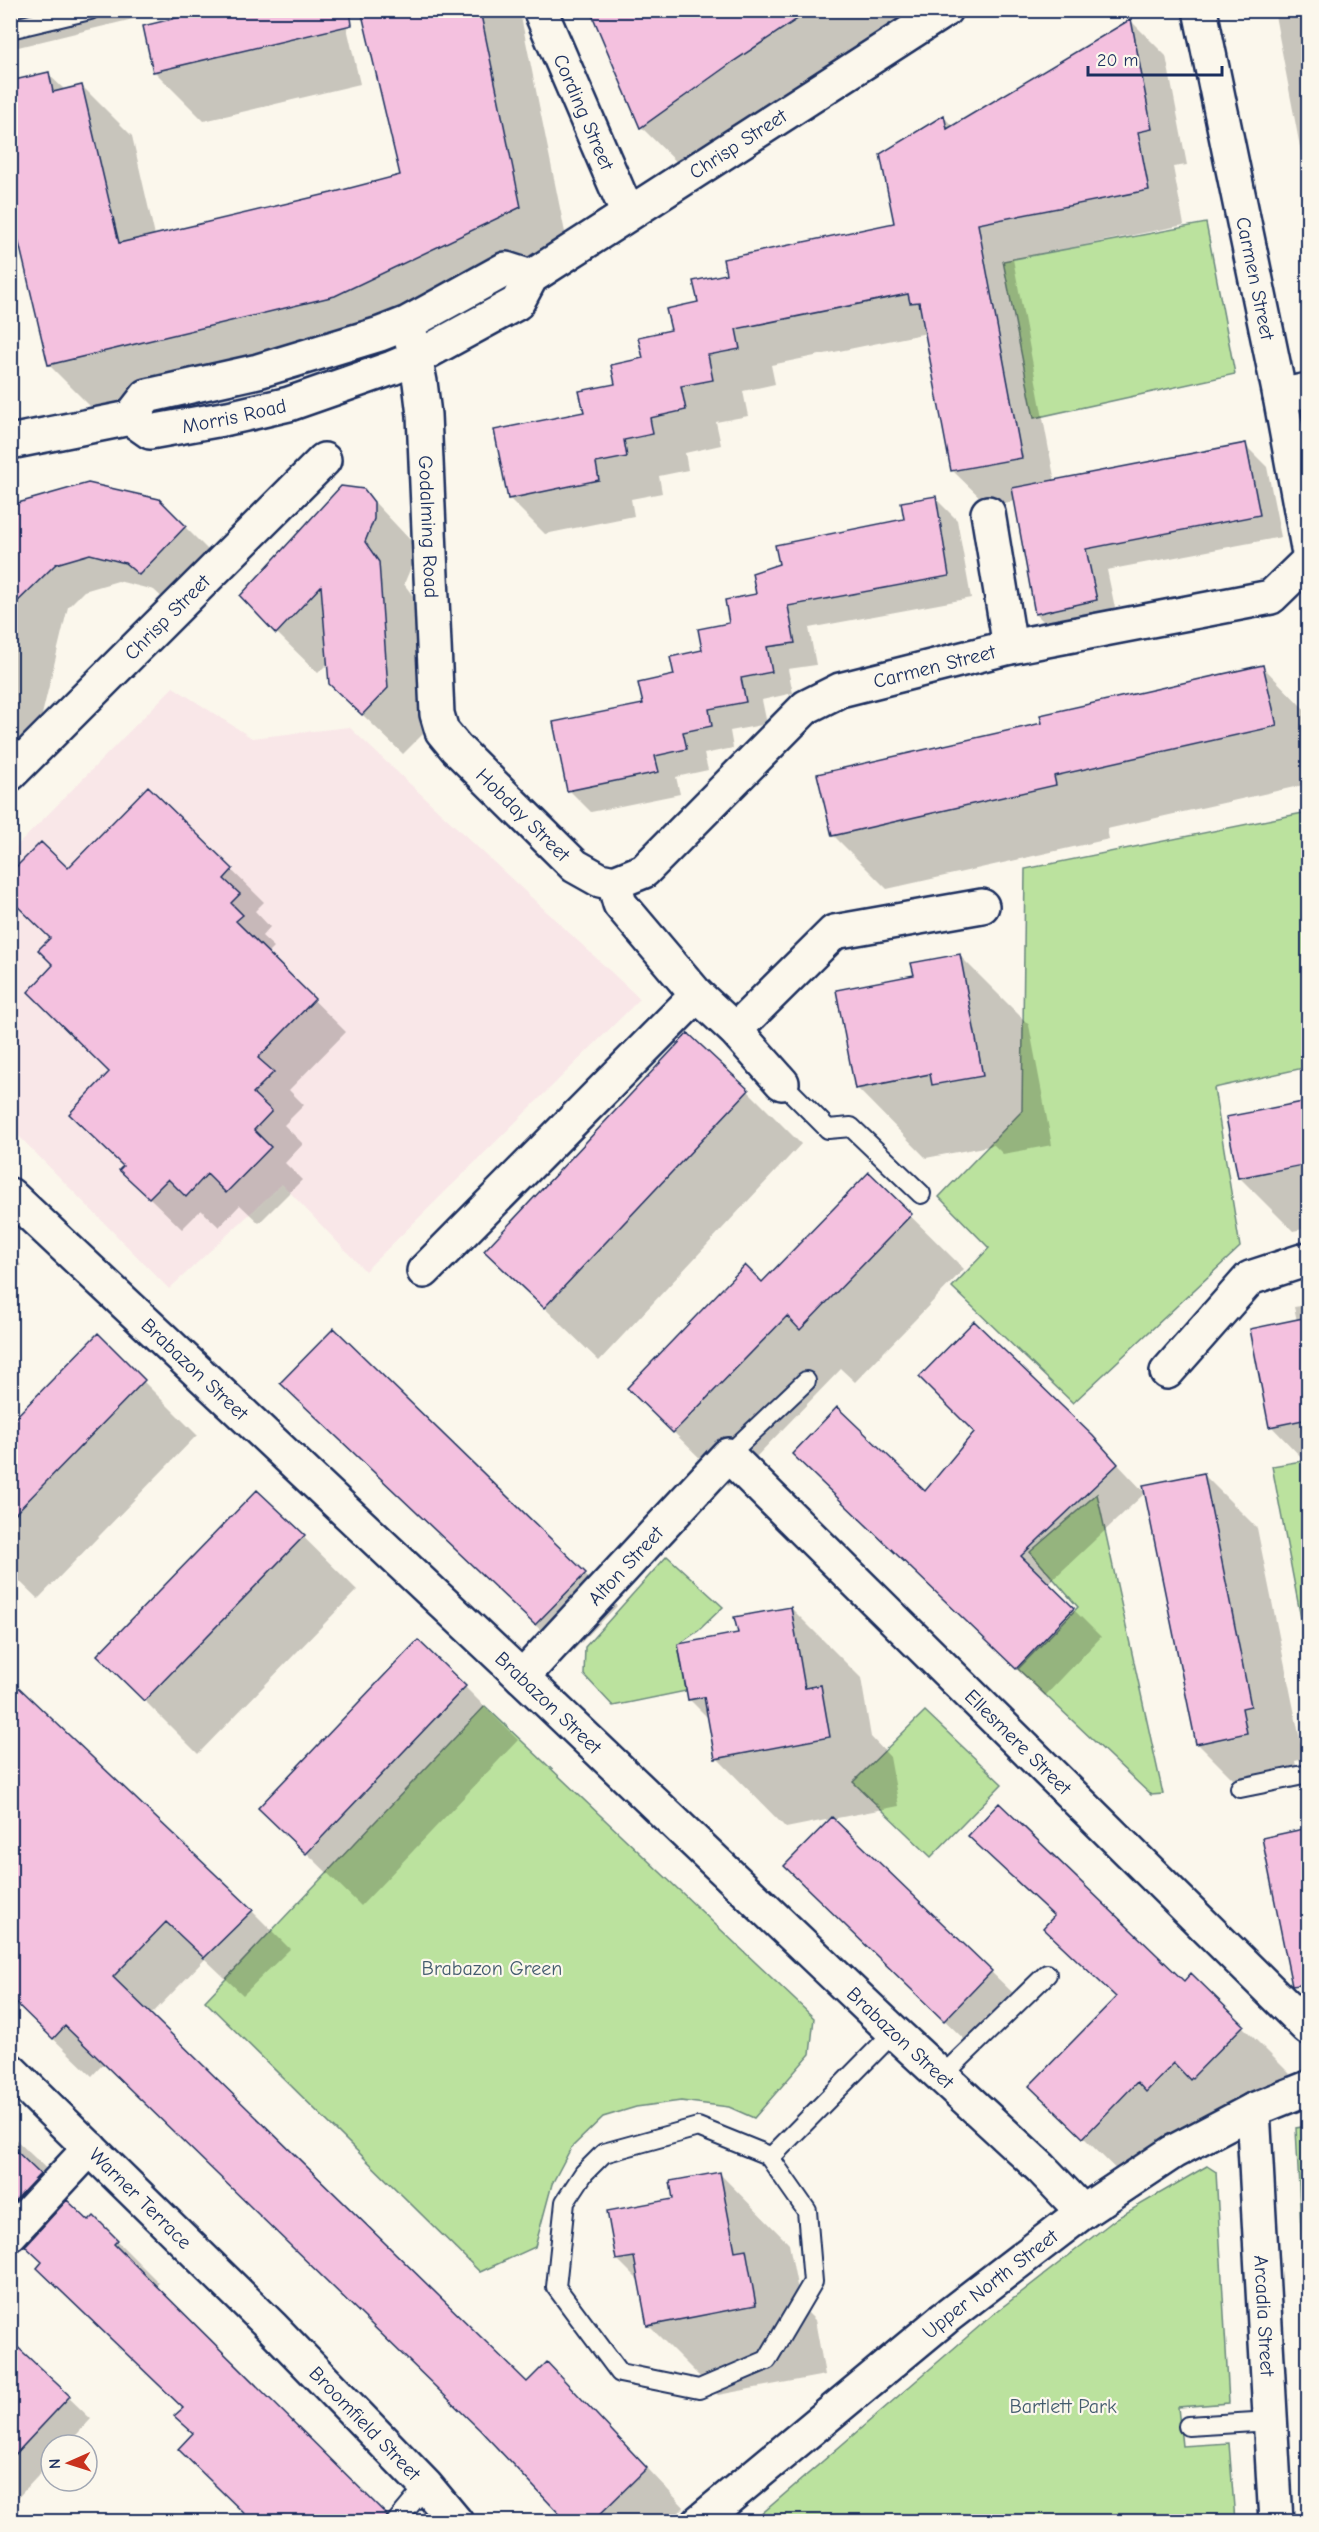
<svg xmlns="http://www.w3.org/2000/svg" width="1319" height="2532" viewBox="0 0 1319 2532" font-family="'Comic Neue',sans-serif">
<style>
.built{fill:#f9e7e8}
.green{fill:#bbe29e;stroke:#6b887e;stroke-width:1.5}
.shadow{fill:#0003}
.building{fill:#f4c1df;stroke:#1b2f5e;stroke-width:1.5}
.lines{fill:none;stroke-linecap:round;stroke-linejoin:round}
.service-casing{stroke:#1b2f5e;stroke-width:22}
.minor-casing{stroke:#1b2f5e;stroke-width:38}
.tertiary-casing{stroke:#1b2f5e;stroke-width:38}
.service{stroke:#fbf7ec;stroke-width:18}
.minor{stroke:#fbf7ec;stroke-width:33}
.tertiary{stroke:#fbf7ec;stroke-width:33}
.labels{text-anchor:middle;stroke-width:4.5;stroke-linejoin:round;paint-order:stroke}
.street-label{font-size:20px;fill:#1b2f5e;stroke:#fbf7ec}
.park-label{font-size:20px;fill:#435c6e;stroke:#fbf7ec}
</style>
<rect width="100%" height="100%" fill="#fbf7ec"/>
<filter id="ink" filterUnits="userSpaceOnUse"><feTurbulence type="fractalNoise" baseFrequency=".0167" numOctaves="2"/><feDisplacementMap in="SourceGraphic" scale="12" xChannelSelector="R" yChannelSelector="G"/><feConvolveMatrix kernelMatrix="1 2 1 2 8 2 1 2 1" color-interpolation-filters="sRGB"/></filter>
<g filter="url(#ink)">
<!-- built -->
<path class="built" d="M173,687L252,738L349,727L640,999L365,1271L282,1184L169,1289L11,1128L10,853Z"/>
<!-- green -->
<path class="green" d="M1206,223L1235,374L1034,418L1003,261Z
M1308,812V1067L1214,1088L1240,1247L1073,1403L952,1287L989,1248L939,1197L1022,1111L1025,869Z
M1308,1460V1655L1272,1466Z
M1097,1494L1163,1794L1151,1795L1018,1669L1078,1607L1030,1552Z
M667,1556L723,1607L698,1631L678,1645L686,1691L613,1706L584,1675L585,1647Z
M485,1706L814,2018L810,2054L754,2118L729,2107L681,2101L636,2107L603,2117L571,2148L552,2184L535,2247L480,2272L205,2001Z
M925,1711L1002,1784L931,1857L853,1782Z
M1308,2126V2370L1296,2128Z
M1207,2166L1216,2172L1229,2403L1178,2407L1182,2446L1229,2443L1235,2521L752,2522L996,2312L1117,2218Z"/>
<!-- shadow -->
<path class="shadow" d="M10,10H170L10,49Z
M343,10L360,84L204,121L154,71Z
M362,10H514L521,17L570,257L386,345L99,415L49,365L48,74L65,90L82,86L132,136L155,236L402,176Z
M592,10H919L695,180L641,127Z
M1274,10H1308V189Z
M1131,21L1166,56L1187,165L1173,167L1184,225L1013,259L1055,482L1245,445L1267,467L1281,537L1107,570L1118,622L1058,636L1036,614L1015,501L989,506L953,471L927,333L771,365L775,384L743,391L748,416L716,422L721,445L685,453L688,470L659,476L662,493L631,499L634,516L545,534L509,498L586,413L645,360L728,275L895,225L944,117L953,127Z
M363,490L414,544V560L404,584L419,604L428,729L403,754L330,683L329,662L318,673L277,633Z
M935,498L957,520L971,598L809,628L816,665L788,669L793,693L762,700L767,724L730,731L733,748L704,754L708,770L676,777L680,794L591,812L569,790L644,705L704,651L758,595L906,520Z
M10,514L185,527L213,555L167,602L154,590L118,581L84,591L68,607L40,723L10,756Z
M1263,667L1308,713V784L1107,829L1109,839L887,889L833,835L1044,724Z
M148,788L264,902L255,911L270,927L262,936L274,947L267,954L346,1032L289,1090L304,1105L284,1125L303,1144L285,1163L302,1180L259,1223L240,1205L219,1227L201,1210L182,1229L121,1170L124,1166L111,1072L55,965L52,938L68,871Z
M959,955L1029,1025L1052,1145L1003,1154L994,1145L926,1158L857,1088L915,976Z
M748,1091L801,1144L599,1361L486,1251Z
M1308,1103V1228L1293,1231L1239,1177L1227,1119Z
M869,1175L964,1269L855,1382L841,1369L728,1486L629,1388L762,1284Z
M10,1254L21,1265L10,1277Z
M1308,1305V1464L1271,1426L1297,1321L1294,1307Z
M334,1330L617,1606L568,1656L314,1415Z
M98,1336L197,1435L38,1599L10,1572V1425Z
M976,1432L1092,1437L1145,1493L1048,1584L1101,1637L1045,1696L822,1482L925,1493Z
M1203,1474L1257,1528L1304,1759L1295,1761L1300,1787L1251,1797L1197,1743Z
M258,1492L357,1590L198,1754L99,1655Z
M791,1608L861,1678L871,1737L890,1757L899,1806L832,1819L1013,1993L967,2042L808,1888L831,1819L786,1828L717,1758L710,1720L689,1699L739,1635Z
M465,1687L518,1740L361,1906L261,1808Z
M10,1795L252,1911L290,1949L243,1995L205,1959L150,2016L528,2384L585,2402L684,2507L670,2522H569L494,2443L104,2063L92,2076L10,1997Z
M1308,1830V1963L1284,1938L1264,1839Z
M970,1836L1184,1983L1191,1975L1290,2074L1239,2126L1131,2184L1079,2133L1117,1998L1045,1928L1054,1917Z
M10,2134L58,2180L63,2199L89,2223L94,2218L159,2283L155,2287L391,2522H253L194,2434L184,2408L44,2262L36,2250L10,2227Z
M720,2174L789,2244L801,2306L815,2320L825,2375L718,2395L648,2325L640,2282L617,2259L675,2200Z
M14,2345L91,2419L67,2445H51V2462L10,2506V2349Z"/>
<!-- building -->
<path class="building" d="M209,10H350L352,25L153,72L143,26Z
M361,10H480L521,207L335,296L48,365L10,205V81L49,72L53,92L82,85L119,243L331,193L400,175Z
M590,10H811L734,61L640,128Z
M1131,19L1152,129L1138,132L1149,190L978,224L1022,458L951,471L919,302L910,303L908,294L736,329L740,349L708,355L713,380L681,386L686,410L650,418L653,434L624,440L627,457L596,463L599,480L508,499L494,430L584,412L579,391L615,384L611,365L643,358L638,337L671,330L666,309L698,302L693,281L726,274L723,259L894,223L880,154L944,115L947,129Z
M1246,443L1260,515L1086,549L1097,600L1035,614L1012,488Z
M88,483L159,499L186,526L139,575L125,563L90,554L56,564L10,609V512L18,503Z
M341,486L364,489L374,502V519L365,542L379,562L388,688L362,715L329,684L321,586L276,634L240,596Z
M936,496L949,576L788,606L795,643L767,647L772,672L741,678L746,702L709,709L712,726L683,732L687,749L655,756L659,772L567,791L553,722L643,704L638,683L674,675L670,657L702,650L698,629L729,623L725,600L756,594L752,573L779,564L775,545L904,519L901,502Z
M1263,665L1277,726L1054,776L1056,785L832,836L817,774L1042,723L1040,715Z
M148,786L233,869L224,879L240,894L231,903L243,915L236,921L315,999L258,1058L274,1072L253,1093L272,1111L254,1130L271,1147L226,1193L207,1174L186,1197L168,1179L149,1198L119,1170L123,1166L69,1114L109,1072L28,992L53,965L38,950L50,938L10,899V873L41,842L68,868Z
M960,954L983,1076L932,1085L930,1074L855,1089L836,990L914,975L911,963Z
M688,1033L749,1090L544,1308L484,1251Z
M1308,1101V1164L1238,1178L1226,1117Z
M869,1172L912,1214L800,1330L787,1316L673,1433L627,1388L745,1265L762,1282Z
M1308,1317V1419L1269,1427L1250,1329Z
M974,1321L1093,1436L1118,1464L1021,1556L1074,1608L1016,1669L792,1454L837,1407L925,1491L974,1432L919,1377Z
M334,1328L586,1573L535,1625L280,1383Z
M98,1333L145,1380L10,1519V1423Z
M1204,1473L1251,1706L1242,1708L1247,1733L1196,1744L1143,1485Z
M257,1490L305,1535L144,1701L97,1655Z
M791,1607L805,1688L821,1685L830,1737L715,1759L704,1697L688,1700L678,1644L738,1633L734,1617Z
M418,1640L466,1686L306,1854L258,1808Z
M10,1679L253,1910L204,1958L166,1922L113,1977L527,2382L547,2362L647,2468L592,2522H567L480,2430L65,2026L53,2039L10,1997Z
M999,1803L1184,1981L1191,1973L1244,2025L1190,2080L1174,2063L1146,2092L1137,2082L1083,2138L1029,2086L1116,1997L1043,1928L1054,1916L968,1836Z
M832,1817L992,1971L944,2021L784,1866Z
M1308,1828V1984L1292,1986L1262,1838Z
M10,2145L40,2174L10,2206Z
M720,2172L735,2251L746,2249L756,2305L647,2326L634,2257L616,2260L607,2211L673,2199L670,2181Z
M67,2200L89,2221L94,2216L118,2240L114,2244L387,2515L385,2522H253L178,2449L193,2433L174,2416L183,2408L37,2268L42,2262L25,2246Z
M10,2340L70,2396L10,2460Z"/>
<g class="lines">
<!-- service casing -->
<g class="service-casing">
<path id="service" d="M10,29L90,10
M782,1083L828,1129L851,1127L921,1194
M728,1455L806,1381
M1240,1788L1308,1774
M941,2077L1047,1974
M770,2158L807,2211L813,2282L767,2360L699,2389L620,2373L556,2287L565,2202L584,2173L604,2153L698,2127L765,2154L770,2158L894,2032
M1188,2426L1271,2421
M396,2522L426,2486"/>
</g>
<!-- minor casing -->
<g class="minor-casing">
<g id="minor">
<path id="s1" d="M540,10L627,212"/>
<path id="s2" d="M1200,10L1280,396L1308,548"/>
<path id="s3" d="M410,332L420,382L424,415L437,714L442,731L456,748L575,866L600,880L614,883"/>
<path d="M1280,396L1308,390"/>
<path d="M988,513L1010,647"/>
<path id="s4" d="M10,774L324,460"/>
<path id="s5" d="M614,883L644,871L806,707L840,690L1010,647L1271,597L1308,561"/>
<path d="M614,883L620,904L697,995L735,1030L782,1083"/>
<path d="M735,1030L834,932L982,906"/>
<path id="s6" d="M10,1195L522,1677L894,2032L1041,2168L1083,2212"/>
<path d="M424,1271L697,995"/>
<path d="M1167,1372L1250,1278L1308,1259"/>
<path id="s7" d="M522,1677L728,1455L1308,2028"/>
<path id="s8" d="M10,2070L271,2326L426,2486L456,2522"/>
<path id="s9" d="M1253,2110L1276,2522"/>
<path d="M10,2234L90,2148"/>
</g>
</g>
<!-- tertiary casing -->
<g class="tertiary-casing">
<g id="tertiary">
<path id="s10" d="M130,418L150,432L228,418L289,404L392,368L416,358L517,303L531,277L945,10"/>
<path d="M10,442L130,418L147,396L258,371L380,334L408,323L506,269L531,277"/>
<path id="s11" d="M699,2522L945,2318L1083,2212L1173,2152L1253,2110L1308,2088"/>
</g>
</g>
<!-- service -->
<use href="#service" class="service"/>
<!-- minor -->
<use href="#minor" class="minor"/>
<!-- tertiary -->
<use href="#tertiary" class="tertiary"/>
</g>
</g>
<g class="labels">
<!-- street labels -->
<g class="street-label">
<text dy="7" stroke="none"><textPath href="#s1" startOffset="111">Cording Street</textPath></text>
<text dy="7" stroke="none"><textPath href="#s10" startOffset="692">Chrisp Street</textPath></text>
<text dy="7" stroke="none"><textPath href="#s2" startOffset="274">Carmen Street</textPath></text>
<text dy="7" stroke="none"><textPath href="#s10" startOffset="110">Morris Road</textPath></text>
<text dy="7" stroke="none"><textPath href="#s3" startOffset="196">Godalming Road</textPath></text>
<text dy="7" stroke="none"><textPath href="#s4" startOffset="222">Chrisp Street</textPath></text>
<text dy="7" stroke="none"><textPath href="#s5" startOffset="398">Carmen Street</textPath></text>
<text dy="7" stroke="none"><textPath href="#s3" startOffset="518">Hobday Street</textPath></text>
<text dy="7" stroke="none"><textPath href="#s6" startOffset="254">Brabazon Street</textPath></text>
<text dy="7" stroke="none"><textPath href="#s7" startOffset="152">Alton Street</textPath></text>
<text dy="7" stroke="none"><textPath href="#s6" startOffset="740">Brabazon Street</textPath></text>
<text dy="7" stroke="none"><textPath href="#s7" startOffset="711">Ellesmere Street</textPath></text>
<text dy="7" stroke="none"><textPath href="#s6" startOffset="1226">Brabazon Street</textPath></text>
<text dy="7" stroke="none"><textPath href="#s8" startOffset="183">Warner Terrace</textPath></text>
<text dy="7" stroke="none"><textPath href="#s11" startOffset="376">Upper North Street</textPath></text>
<text dy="7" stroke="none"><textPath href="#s9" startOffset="206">Arcadia Street</textPath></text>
<text dy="7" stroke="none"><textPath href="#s8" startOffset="501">Broomfield Street</textPath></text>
</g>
<!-- park labels -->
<g class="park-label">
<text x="492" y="1975">Brabazon Green</text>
<text x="1063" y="2413">Bartlett Park</text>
</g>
</g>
<!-- margin -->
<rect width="1319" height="2532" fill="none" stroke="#fbf7ec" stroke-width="36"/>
<rect x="18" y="18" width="1283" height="2496" fill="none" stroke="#1b2f5e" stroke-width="2" filter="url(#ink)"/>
<!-- north arrow -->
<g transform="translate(69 2463) rotate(267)"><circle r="28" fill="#fbf7ec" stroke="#a1a7b3" stroke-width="1.5"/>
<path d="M0-4.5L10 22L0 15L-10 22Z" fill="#c8321e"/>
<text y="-9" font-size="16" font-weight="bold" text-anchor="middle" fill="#1b2f5e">N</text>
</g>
<!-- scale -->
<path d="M1088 66v9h134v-9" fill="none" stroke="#1b2f5e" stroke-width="3"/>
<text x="1097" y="66" font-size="18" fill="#1b2f5e" stroke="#fbf7ec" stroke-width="4.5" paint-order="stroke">20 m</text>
</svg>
